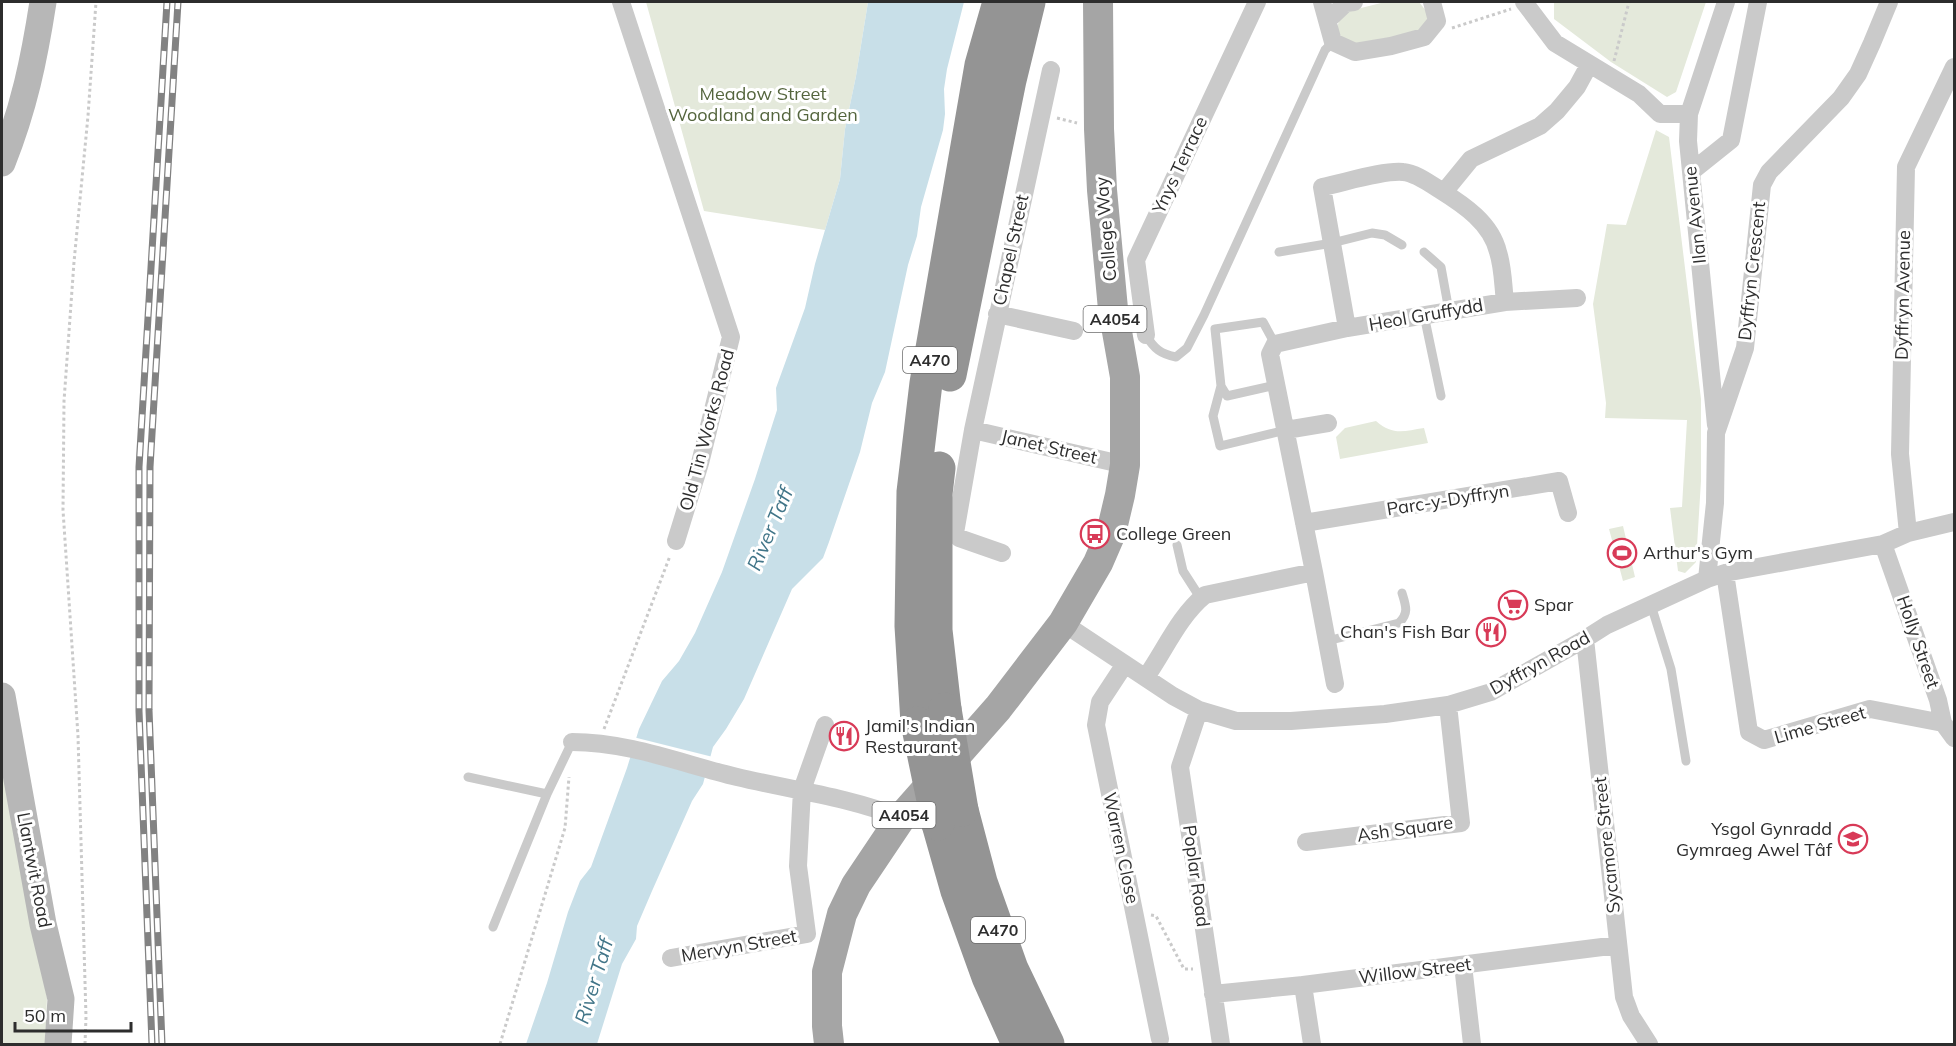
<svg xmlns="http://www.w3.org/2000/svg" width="1956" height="1046" viewBox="0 0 1956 1046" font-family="Mulish,sans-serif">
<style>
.green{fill:#e4e9db}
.water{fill:#c8dfe8}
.pier{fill:#fff}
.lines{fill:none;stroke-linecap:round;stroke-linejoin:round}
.path{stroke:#cacaca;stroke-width:3;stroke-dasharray:3 3;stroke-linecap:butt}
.lane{stroke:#cacaca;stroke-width:9}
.street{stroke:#cacaca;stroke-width:18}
.secondary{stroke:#b7b7b7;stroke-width:27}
.primary{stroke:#a5a5a5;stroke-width:30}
.highway{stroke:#949494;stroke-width:33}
.rail-casing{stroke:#828282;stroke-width:7}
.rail{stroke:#fff;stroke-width:4.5;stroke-dasharray:14;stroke-linecap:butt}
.highway-bridge{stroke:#949494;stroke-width:33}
.labels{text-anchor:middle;stroke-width:6;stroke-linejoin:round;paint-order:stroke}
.shield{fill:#fff;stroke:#6c6c6c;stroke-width:1.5}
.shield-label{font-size:16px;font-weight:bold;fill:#2d2d2d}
.park-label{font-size:18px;fill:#54653d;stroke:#fff}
.street-label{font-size:18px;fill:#2d2d2d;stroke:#fff}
.poi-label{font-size:18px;fill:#2d2d2d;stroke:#fff;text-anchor:start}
.water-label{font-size:20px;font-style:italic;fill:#417588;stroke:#fff}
</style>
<rect width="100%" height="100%" fill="#fff"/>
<!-- green -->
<path class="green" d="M646,2H868L856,76L845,129L840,179L825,230L704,211Z
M1385,2H1419L1427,12L1428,22L1421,32L1365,48L1341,37L1337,28L1340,17L1349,11Z
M1554,2H1706L1676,92L1667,97L1611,62L1554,19Z
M1656,130L1669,137L1701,399V481L1696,562L1685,573L1678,571L1670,508L1682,507L1687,420L1605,418L1606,403L1593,304L1607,224L1626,225Z
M1376,421C1393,436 1404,431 1424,428L1428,443L1340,459L1336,437L1345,428Z
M1623,526L1635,577L1623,581L1609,529Z
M2,754L47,998L45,1044H2Z"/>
<!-- water -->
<path class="water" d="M868,2H964L947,69L944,89L945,114L943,130L921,207L917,236L908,265L885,372L872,403L860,452L829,542L823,558L792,589L744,699L726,729L713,747L703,784L692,801L652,891L637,926L636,939L622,964L597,1044H526L547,983L568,912L580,881L591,867L627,768L639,729L662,681L679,661L695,633L722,572L755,479L777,410L776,388L805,308L815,264L840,179L845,129L856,76Z"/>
<!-- pier -->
<path class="pier" d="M633,737L713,757L708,774L628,754Z"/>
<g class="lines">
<!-- path -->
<path class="path" d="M1452,28L1511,9
M1614,61L1629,2
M1057,118L1077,123
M604,729L670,556
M1151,915L1156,916L1184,969H1193
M85,1044L86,1017L78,736L63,510L64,401L74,262L88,116L96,2
M500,1044L565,828L569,777"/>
<!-- lane -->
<path class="lane" d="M1279,252L1332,243L1372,233L1385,235L1402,245
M1424,252L1441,267L1449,311
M1424,315L1441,396
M1146,335C1154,349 1161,354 1176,357L1187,348L1204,315L1325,50L1333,42
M1275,344L1263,322L1215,329L1221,386L1227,396L1276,385
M1221,386L1213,416L1220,446L1286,430
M1177,545L1183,571L1201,599
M1651,605L1671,669L1686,761
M1327,641L1399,623C1409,613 1406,606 1402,593
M468,777L547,794L572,742
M493,927L547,794"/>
<!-- street -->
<path class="street" d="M621,2L731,337L700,463L676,541
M1322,2L1333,42L1355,52L1391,46L1424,37L1437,21L1432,2
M1524,2L1555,43L1639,94L1660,114H1689
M1328,20L1346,3L1354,2
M1691,172L1731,140L1758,2
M1444,192L1471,159L1540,126L1557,111L1577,87L1589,65
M997,314L1074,331
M1347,328L1322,187C1343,183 1383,170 1403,172C1416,173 1429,183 1440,190C1464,205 1491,223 1498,252C1503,267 1503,285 1505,302
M1146,335L1136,260L1257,2
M1716,425L1688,141L1689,114L1726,2
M973,430L1125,465
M1286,430L1328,423
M1304,523L1559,481L1568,513
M1908,533L1900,454L1906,167L1954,67
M1883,544L1938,700L1943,723L1954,738
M1002,553L959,538L955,533L973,430L1051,70
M1314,572L1335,684
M1725,573L1749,732L1764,740L1870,709L1943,723
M1707,579L1715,503L1716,433L1745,348L1762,185L1769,172L1841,98L1858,74L1872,43L1889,2
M1063,623L1173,696L1199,710L1236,721H1291L1385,714L1448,705L1491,692L1585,639L1607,625L1707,579L1725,573L1883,544L1908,533L1954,522
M1585,639L1624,997L1631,1016L1649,1044
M1125,664L1100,702L1096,725L1160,1039
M1146,677C1165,650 1179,616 1205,595L1314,572L1270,354L1275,344L1347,328L1505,302L1577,298
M1199,710L1180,767L1221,1044
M572,742C629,742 683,764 737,777C792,790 849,797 901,818
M1306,842L1461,823L1448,705
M671,958L807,934L798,866L802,790L825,725
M1463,965L1472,1044
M1303,985L1312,1044
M1213,994L1303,985L1618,945"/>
<!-- secondary -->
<path class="secondary" d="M2,163C24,108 34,60 43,2
M2,696L43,924L61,999L58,1044"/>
<!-- primary -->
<path class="primary" d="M829,1044L827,1026V972L842,914L856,885L901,818L998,708L1063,623L1098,563L1111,533L1120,495L1125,465V377L1113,309L1102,190L1099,129L1098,2"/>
<!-- highway -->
<path class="highway" d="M950,375L1010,80L1029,2
M939,468L936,494V630L945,709
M917,723L911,626L913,492L926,383L981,65L999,2
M962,810L981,882L1012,969L1048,1044
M938,824L957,891L988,977L1018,1044"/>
<!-- rail casing -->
<g class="rail-casing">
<path id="rail" d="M152,1044L139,711V467L167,2
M162,1044L149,710L150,467L178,2"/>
</g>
<!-- rail -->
<use href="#rail" class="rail"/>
<!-- highway-bridge -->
<path class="highway-bridge" d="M945,709L962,810
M917,723L938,824"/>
</g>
<!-- icons -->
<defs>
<g id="bus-ring" transform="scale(1.5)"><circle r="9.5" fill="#fff" stroke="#d83a57" stroke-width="1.5"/><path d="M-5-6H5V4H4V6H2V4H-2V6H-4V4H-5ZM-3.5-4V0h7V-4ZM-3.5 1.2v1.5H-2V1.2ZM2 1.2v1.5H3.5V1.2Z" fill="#d83a57"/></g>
<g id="stadium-ring" transform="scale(1.5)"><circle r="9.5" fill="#fff" stroke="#d83a57" stroke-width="1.5"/><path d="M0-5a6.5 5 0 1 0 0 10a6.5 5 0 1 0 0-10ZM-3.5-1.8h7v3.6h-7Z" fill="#d83a57"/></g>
<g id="supermarket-ring" transform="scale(1.5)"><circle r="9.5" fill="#fff" stroke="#d83a57" stroke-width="1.5"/><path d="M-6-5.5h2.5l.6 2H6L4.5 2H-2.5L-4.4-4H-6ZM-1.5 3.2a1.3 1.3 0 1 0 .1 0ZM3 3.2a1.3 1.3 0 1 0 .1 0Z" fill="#d83a57"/></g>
<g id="restaurant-ring" transform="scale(1.5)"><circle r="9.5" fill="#fff" stroke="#d83a57" stroke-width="1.5"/><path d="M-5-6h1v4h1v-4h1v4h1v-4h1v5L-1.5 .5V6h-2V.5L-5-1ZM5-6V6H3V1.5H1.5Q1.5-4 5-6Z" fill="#d83a57"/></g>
<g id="school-ring" transform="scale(1.5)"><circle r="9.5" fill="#fff" stroke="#d83a57" stroke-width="1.5"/><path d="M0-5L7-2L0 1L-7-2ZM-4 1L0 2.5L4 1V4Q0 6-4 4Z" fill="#d83a57"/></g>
</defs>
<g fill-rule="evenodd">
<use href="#bus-ring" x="1095" y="534"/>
<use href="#stadium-ring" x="1622" y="553"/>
<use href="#supermarket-ring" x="1513" y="605"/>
<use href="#restaurant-ring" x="1491" y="632"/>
<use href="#restaurant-ring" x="844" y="736"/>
<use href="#school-ring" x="1853" y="839"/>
</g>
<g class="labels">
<!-- shield labels -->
<g class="shield">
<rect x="1083.5" y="306" width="63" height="26" rx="4.5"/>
<rect x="903" y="347" width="54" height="26" rx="4.5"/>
<rect x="872.5" y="802" width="63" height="26" rx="4.5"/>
<rect x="971" y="917" width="54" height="26" rx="4.5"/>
</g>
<g class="shield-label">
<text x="1115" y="325">A4054</text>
<text x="930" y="366">A470</text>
<text x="904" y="821">A4054</text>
<text x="998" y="936">A470</text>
</g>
<!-- park labels -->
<g class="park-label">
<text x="763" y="100">Meadow Street<tspan x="763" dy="21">Woodland and Garden</tspan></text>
</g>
<!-- street labels -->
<g class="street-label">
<text transform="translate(1180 165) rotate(-65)" y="6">Ynys Terrace</text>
<text transform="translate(1695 215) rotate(-96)" y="6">Ilan Avenue</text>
<text transform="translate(1106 229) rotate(-95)" y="6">College Way</text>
<text transform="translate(1011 250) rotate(-78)" y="6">Chapel Street</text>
<text transform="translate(1752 271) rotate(-84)" y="6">Dyffryn Crescent</text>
<text transform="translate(1903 295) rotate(-89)" y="6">Dyffryn Avenue</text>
<text transform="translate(1426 315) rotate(-10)" y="6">Heol Gruffydd</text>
<text transform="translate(707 430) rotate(-75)" y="6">Old Tin Works Road</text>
<text transform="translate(1049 447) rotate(13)" y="6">Janet Street</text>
<text transform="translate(1448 500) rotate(-9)" y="6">Parc-y-Dyffryn</text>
<text transform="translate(1918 642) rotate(71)" y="6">Holly Street</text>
<text transform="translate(1540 663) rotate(-29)" y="6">Dyffryn Road</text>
<text transform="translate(1820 725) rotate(-16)" y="6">Lime Street</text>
<text transform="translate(1405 829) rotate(-8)" y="6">Ash Square</text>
<text transform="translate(1607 845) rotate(-96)" y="6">Sycamore Street</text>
<text transform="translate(1121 848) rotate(78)" y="6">Warren Close</text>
<text transform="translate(34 870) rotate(79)" y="6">Llantwit Road</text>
<text transform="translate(1196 876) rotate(82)" y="6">Poplar Road</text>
<text transform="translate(739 946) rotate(-10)" y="6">Mervyn Street</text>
<text transform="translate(1415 971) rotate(-7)" y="6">Willow Street</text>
</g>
<!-- poi labels -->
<g class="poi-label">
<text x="1116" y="540">College Green</text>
<text x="1643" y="559">Arthur's Gym</text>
<text x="1534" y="611">Spar</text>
<text x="1470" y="638" text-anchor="end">Chan's Fish Bar</text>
<text x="865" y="732">Jamil's Indian<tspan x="865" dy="21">Restaurant</tspan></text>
<text x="1832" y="835" text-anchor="end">Ysgol Gynradd<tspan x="1832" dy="21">Gymraeg Awel Tâf</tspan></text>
</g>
<!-- water labels -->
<g class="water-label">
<text transform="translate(770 529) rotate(-67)" y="7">River Taff</text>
<text transform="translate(594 981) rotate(-73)" y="7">River Taff</text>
</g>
</g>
<!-- border -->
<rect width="1956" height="1046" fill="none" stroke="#2d2d2d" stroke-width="6"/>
<!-- scale -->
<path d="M15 1022v9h116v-9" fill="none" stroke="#2d2d2d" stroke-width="3"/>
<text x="24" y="1022" font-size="18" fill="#2d2d2d" stroke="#ffffff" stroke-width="4.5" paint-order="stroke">50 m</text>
</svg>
